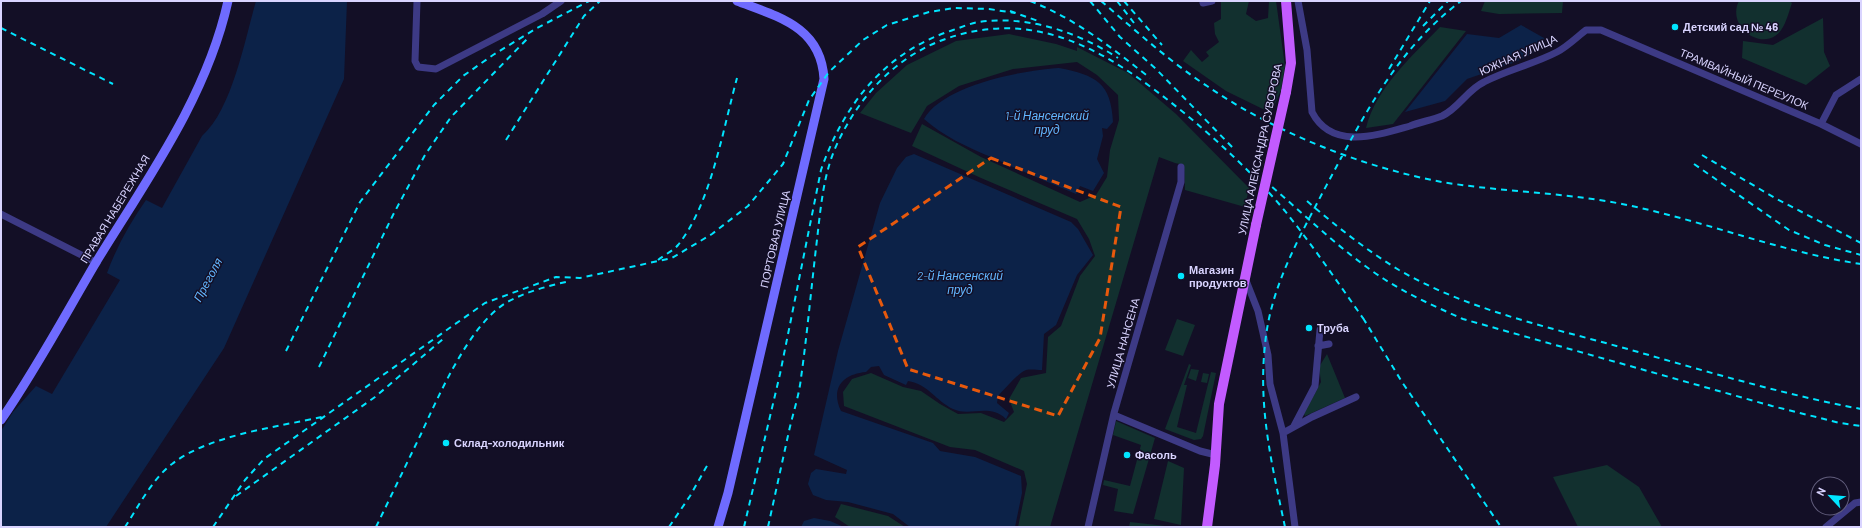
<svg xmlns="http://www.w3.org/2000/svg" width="1862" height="528" viewBox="0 0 1862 528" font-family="Barlow,sans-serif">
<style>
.green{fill:#12302f}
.water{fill:#0c2248}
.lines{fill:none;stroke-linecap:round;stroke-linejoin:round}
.minor{stroke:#3d3a85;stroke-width:7}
.secondary{stroke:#6f6bff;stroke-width:9}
.primary{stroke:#c25bff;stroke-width:10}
.rail{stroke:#00e5ff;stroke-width:2;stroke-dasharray:6 5;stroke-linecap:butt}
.primary-bridge{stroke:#c25bff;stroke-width:10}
.marked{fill:none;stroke:#e8590c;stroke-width:3;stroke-dasharray:8 5;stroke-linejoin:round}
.poi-dot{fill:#00e5ff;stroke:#130f26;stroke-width:1.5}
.labels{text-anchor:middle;stroke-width:3;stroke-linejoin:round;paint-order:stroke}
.poi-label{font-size:11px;font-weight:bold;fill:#d9d4ff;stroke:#130f26;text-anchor:start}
.street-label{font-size:11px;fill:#d9d4ff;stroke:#130f26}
.water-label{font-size:12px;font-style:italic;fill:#62b6ff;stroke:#130f26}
</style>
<rect width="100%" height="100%" fill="#130f26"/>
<!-- green -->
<path class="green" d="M1226,1H1249L1246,14L1256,21L1268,18L1269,1H1276L1285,66L1281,90L1271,113L1226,91L1183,61L1191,50L1202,62L1209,56L1206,52L1219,42L1215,34L1214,23L1221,19V2Z
M1485,1H1563L1562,13L1499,14L1481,11Z
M1739,1H1789L1792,3C1788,14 1785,30 1775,36C1756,48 1727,24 1739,1Z
M1823,18L1824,52L1830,66L1806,85L1742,58L1743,41L1773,45Z
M1440,27L1466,31L1393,124L1366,128C1376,88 1412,56 1440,27Z
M1009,34L1056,44L1077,51V47L1128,73L1176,114L1249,188L1245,207L1185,190L1184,165L1175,163L1159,157L1050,527H1018L1027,484L1024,471L975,450L950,447L844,406L843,392L852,379L871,373L903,387L921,391L940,404L958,414L981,413L1004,422L1014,412L1009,399L1021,378L1046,373L1048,337L1061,326L1080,276L1095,256L1089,239L1077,219L981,178L912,146L922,124L981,157L1080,202L1096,195L1107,177L1110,150L1119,120L1118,95L1097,75L1077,62L1013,69L959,86L927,106L911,133L860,113L876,93L907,65L956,41Z
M1177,319L1195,325L1183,356L1165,350Z
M1327,354L1345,398L1305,416L1304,414L1321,382L1319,367Z
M1189,364L1191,365L1184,385H1187L1177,427L1196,433L1211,372L1216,373L1203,436L1201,439L1194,440L1165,429Z
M1191,369L1199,370L1196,381L1188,378Z
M1203,373L1209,374L1207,383L1201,382Z
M1116,421L1155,438L1133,514L1114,511L1118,489L1103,485L1104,480L1130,486L1141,445L1113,435Z
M1168,461L1184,468L1181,525L1154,519Z
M1607,465L1639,487L1662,527H1578L1553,477Z
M841,504L888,516L905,527H850L835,517Z
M1130,522L1174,527H1129Z"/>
<!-- water -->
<path class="water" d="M256,1H347L344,79L224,348L106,527H1V431L13,412L36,386L52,394L120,280L107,273C117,246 130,223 146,200L162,208L202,136C232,110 245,39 256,1Z
M1521,25L1544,38L1541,49L1516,62L1467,79L1445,101L1405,112L1467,34L1499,38Z
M1059,68C1096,75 1111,83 1113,122L1107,129L1102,128L1103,136L1097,159L1104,173L1093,191L1080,186L1076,194C1047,182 1019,170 991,157C967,147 943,136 924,119C943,85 1024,70 1059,68Z
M914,154L1071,222L1078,229L1093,255L1077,275L1056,325L1044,334L1042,370C1037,370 1031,369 1026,370C1019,372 1004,390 998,396L997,403L1009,413L1006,419C989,403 970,417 953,409C936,401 928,384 908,381L906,385L884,375L879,366L871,367L866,372C843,374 830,388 841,411L933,443L940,451L975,457L1021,476L1022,493L1015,527H910L893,514L848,502L826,500L813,495L808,484L811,473L816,469L846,474L847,470L814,455L838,351L880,203L897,168L906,157Z
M814,518L830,521L844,527H801L804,521Z"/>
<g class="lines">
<!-- minor -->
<path class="minor" d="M417,1L415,61L418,67L436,69L542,14L561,1
M1298,1L1307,50L1312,112C1332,151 1378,135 1410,126C1420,122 1432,120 1442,116C1459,108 1467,90 1484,82C1507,70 1534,64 1557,52C1567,47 1577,37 1586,30H1601L1821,124L1861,144
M1203,3L1212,1
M1821,124L1836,95L1861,79
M1,214L97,263
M1245,278L1258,311L1268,355L1270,384L1283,433L1295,527
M1318,346L1329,344
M1114,415L1200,451L1216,455
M1294,426L1315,386L1320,330
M1283,433L1312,417L1356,397
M1088,527L1114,413L1181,182V167
M1826,527L1855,503L1861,502"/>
<!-- secondary -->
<path class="secondary" d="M1,420C37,368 66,313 98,259C148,178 207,96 228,1
M718,527L728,493L824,79C821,27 779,17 737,1"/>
<!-- primary -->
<path class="primary" d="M1286,92L1291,63L1286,1
M1207,527L1215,465L1219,404L1256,225"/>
<!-- rail -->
<path class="rail" d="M1030,1C1076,19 1112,48 1150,78
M1090,1L1120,37L1156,69L1235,150
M1101,1C1135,30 1169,61 1207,86C1274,132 1362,167 1442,182C1501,192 1562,192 1622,204C1702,220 1780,252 1861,264
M1117,1L1134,23
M1124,1L1162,45
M1010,11L1038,21
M1423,26L1448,1
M1,28L113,84
M1389,69L1430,1
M506,140L584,16L600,1
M1702,155L1775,198L1861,243
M1694,164L1789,230L1825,245L1861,255
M1264,180C1302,212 1342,252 1384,279C1409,295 1436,307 1463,319L1772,406L1840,423L1861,426
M1307,201C1336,226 1366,250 1399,270C1468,310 1548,327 1624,348C1702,370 1781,394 1861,409
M658,260C664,255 673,251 678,245C711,204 723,129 737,78
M1363,318L1402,382L1501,527
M286,351L360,202L434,105L463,76L493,55L537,28L589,1
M319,367L393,215L425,155L451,117L529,37
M236,496L375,397L443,339
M125,527C138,507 153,478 172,464C209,435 277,427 322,417
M213,527L245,480L264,459L485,303L556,277L580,278L672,258L712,234L748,206L783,164L809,100L829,72L863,40L887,25L929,12L954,8L989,9L1015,13
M376,527C391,496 406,465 421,434C439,395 468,328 504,304C524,292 548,286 570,281
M669,527L690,496L708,464
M744,527L780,374L821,170C844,104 885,52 953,30C962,27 971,23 979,22C1027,15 1078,32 1118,58
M768,527C775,495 782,463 789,431C793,413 799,396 801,378C807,335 811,291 816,248C820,216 822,181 834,151C854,103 891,60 940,41C1037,4 1111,54 1183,112C1219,142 1255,175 1285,211C1313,246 1339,284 1365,321
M1285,527C1272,465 1258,408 1265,345C1270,288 1298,240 1324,190C1362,119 1395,51 1461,1"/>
<!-- primary-bridge -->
<path class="primary-bridge" d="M1256,225L1286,92"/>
</g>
<!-- marked area -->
<path class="marked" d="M991,158L1121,207L1100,338L1058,416L908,369L858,247Z"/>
<!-- markers -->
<g class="poi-dot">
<circle cx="1675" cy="27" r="4"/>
<circle cx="1181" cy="276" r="4"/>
<circle cx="1309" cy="328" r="4"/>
<circle cx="446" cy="443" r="4"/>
<circle cx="1127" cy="455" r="4"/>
</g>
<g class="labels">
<!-- poi labels -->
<g class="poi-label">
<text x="1683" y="31">Детский сад № 46</text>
<text x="1189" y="274">Магазин<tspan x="1189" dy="13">продуктов</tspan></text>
<text x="1317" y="332">Труба</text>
<text x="454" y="447">Склад-холодильник</text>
<text x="1135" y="459">Фасоль</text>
</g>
<!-- street labels -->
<g class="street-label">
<text transform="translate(1518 55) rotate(-24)" y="4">ЮЖНАЯ УЛИЦА</text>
<text transform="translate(1744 79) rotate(23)" y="4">ТРАМВАЙНЫЙ ПЕРЕУЛОК</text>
<text transform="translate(1260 149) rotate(-78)" y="4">УЛИЦА АЛЕКСАНДРА СУВОРОВА</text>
<text transform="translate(115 209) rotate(-59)" y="4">ПРАВАЯ НАБЕРЕЖНАЯ</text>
<text transform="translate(775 239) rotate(-77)" y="4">ПОРТОВАЯ УЛИЦА</text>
<text transform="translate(1123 343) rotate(-74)" y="4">УЛИЦА НАНСЕНА</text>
</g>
<!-- water labels -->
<g class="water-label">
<text x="1047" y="120">1-й Нансенский<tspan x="1047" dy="14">пруд</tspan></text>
<text x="960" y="280">2-й Нансенский<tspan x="960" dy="14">пруд</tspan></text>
<text transform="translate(208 280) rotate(-62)" y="4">Преголя</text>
</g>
</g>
<!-- border -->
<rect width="1862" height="528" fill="none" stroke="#d9d4ff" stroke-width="4"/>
<!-- north arrow -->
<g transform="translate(1830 496) rotate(296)"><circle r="19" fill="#130f26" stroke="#625e7d"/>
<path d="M0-3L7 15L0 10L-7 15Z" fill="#00e5ff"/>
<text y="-6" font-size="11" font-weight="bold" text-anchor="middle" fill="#d9d4ff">N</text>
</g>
</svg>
